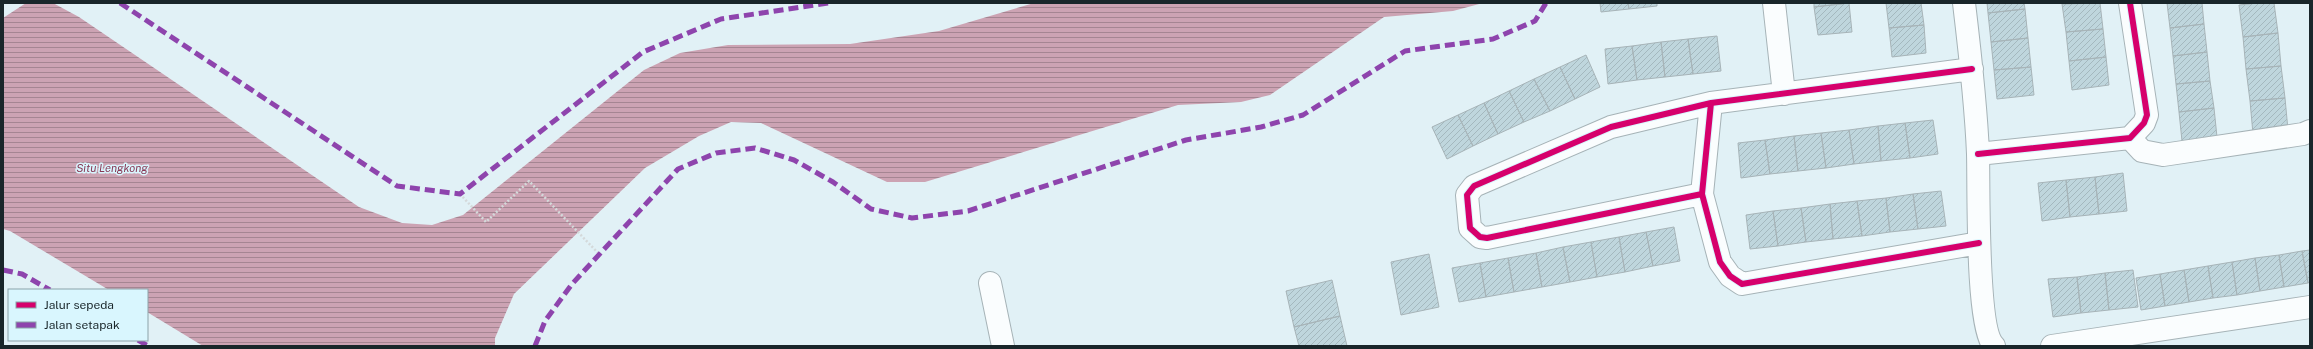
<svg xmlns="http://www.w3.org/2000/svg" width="2313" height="349" viewBox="0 0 2313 349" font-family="'Public Sans',sans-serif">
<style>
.water{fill:url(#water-rules)}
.building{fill:url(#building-hatch);stroke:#a7b4b8}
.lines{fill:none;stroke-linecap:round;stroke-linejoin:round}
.minor-casing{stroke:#a6b3b7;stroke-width:24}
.path{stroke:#d4d9da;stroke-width:2.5;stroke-dasharray:2 2;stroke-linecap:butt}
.minor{stroke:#fafdfe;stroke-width:22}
.quiet{stroke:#8e44ad;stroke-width:5;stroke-dasharray:10 5;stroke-linecap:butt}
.cycleway-casing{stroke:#d9f6fe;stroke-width:8}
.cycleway{stroke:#d6006c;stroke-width:6}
.labels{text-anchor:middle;stroke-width:3;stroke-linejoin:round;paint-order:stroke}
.water-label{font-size:11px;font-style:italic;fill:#883855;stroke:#d9f6fe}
</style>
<defs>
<pattern id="water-rules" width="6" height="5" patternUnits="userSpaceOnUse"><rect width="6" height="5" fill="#cca3b3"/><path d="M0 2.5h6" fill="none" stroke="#a58592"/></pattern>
<pattern id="building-hatch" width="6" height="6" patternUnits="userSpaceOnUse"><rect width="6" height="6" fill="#bfd6dd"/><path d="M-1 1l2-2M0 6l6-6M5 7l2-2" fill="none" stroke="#a4b8be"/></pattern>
</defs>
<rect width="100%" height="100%" fill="#e1f1f6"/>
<!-- water -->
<path class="water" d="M26,3H53L79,17L359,207L402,223L432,225L463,215L644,70L680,53L728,45L850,44L939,31L1034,3H1483L1453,11L1384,17L1270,95L1241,102L1178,105L925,182H887L761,123L731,122L699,136L645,168L514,294L495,338V346H203L147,312V290H109L10,231L3,229V18Z"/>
<!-- building -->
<path class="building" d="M1600,3H1628L1629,9L1601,12Z
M1628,3H1657V6L1629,9Z
M1814,3H1849L1814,7Z
M1849,3L1852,32L1818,35L1814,7Z
M1886,3H1921L1924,25L1889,28Z
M1987,3H2024L2025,9L1988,13Z
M2100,3L2103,29L2066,32L2062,4Z
M2167,3H2202L2204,24L2170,28Z
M2258,3H2274L2278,33L2243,37L2239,5Z
M2025,9L2028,38L1991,42L1988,13Z
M2204,24L2207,52L2173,56L2170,28Z
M1924,25L1926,53L1892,57L1889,28Z
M2103,29L2106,57L2069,61L2066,32Z
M2278,33L2281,66L2246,69L2243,37Z
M1717,36L1721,71L1693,74L1688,39Z
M2028,38L2031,67L1994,70L1991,42Z
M1688,39L1693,74L1665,77L1661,42Z
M1661,42L1665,77L1637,80L1632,46Z
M1632,46L1637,80L1608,84L1605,49Z
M2207,52L2210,81L2176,84L2173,56Z
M1586,55L1600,87L1575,99L1560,67Z
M2106,57L2109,85L2072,90L2069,61Z
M2281,66L2285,98L2250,101L2246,69Z
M1560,67L1575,99L1550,111L1534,79Z
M2031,67L2034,95L1997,99L1994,70Z
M1534,79L1550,111L1524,122L1509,91Z
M2210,81L2214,108L2179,112L2176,84Z
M1509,91L1524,122L1498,134L1484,103Z
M2285,98L2288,130L2253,134L2250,101Z
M1484,103L1498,134L1473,146L1458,115Z
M2214,108L2217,137L2182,141L2179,112Z
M1458,115L1473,146L1447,159L1432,127Z
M1933,120L1938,154L1910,158L1905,123Z
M1905,123L1910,158L1881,161L1878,126Z
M1878,126L1881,161L1854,164L1849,130Z
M1849,130L1854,164L1826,168L1821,133Z
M1821,133L1826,168L1798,171L1794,136Z
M1794,136L1798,171L1770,174L1765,140Z
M1765,140L1770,174L1741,178L1738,143Z
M2123,173L2127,211L2099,214L2095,177Z
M2095,177L2099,214L2070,217L2066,180Z
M2066,180L2070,217L2042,221L2038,183Z
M1941,191L1946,226L1918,229L1913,194Z
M1913,194L1918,229L1890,232L1886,198Z
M1886,198L1890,232L1862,236L1857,201Z
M1857,201L1862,236L1833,239L1830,204Z
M1830,204L1833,239L1806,242L1801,208Z
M1801,208L1806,242L1778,246L1773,211Z
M1773,211L1778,246L1750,249L1746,215Z
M1674,227L1680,261L1653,266L1646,232Z
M1646,232L1653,266L1625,272L1619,237Z
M1619,237L1625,272L1597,277L1591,242Z
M1591,242L1597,277L1570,282L1563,247Z
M1563,247L1570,282L1542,287L1536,253Z
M2310,250V282L2308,283L2302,251Z
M2302,251L2308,283L2284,287L2279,255Z
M1536,253L1542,287L1514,292L1508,258Z
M1429,254L1439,307L1401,315L1391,262Z
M2279,255L2284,287L2260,291L2255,258Z
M1508,258L1514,292L1486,297L1480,263Z
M2255,258L2260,291L2237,295L2232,262Z
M2232,262L2237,295L2213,298L2208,266Z
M1480,263L1486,297L1459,302L1452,268Z
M2208,266L2213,298L2189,302L2184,270Z
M2133,270L2138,307L2109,310L2105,273Z
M2184,270L2189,302L2165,306L2160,274Z
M2105,273L2109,310L2081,313L2077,277Z
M2160,274L2165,306L2141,310L2136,278Z
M2077,277L2081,313L2053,317L2048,279Z
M1332,280L1340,316L1294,327L1286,291Z
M1340,316L1347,346H1299L1294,327Z"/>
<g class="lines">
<!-- minor casing -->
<g class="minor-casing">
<path id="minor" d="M1774,3L1784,94
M1964,3C1970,53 1976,104 1978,154C1979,187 1976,328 1994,346
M1711,103L1702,194L1720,262L1730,276L1742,284L1979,243
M2130,138L2142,151L2163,155L2303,134L2310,131
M1978,154L2130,138L2144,123L2147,115L2130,3
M1702,194L1487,238L1480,237L1470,228L1467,195L1474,186L1611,127L1711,103L1972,69
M990,283L1003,346
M2052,346L2310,307"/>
</g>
<!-- path -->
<path class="path" d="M460,194L486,222L529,181L599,254"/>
<!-- minor -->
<use href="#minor" class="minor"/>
<!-- quiet -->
<path class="quiet" d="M120,3L397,186L460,194L643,52L721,19L829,3
M3,270L22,274L50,290
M138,340L148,346
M535,346L545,321L572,284L678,169L716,153L755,148L794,160L833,182L871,209L912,218L968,211L1186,140L1261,127L1303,115L1405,51L1493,39L1535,21L1546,3"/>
<!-- cycleway casing -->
<g class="cycleway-casing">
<path id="cycleway" d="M1711,103L1702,194L1720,262L1730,276L1742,284L1979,243
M1978,154L2130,138L2144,123L2147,115L2130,3
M1702,194L1487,238L1480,237L1470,228L1467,195L1474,186L1611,127L1711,103L1972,69"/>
</g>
<!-- cycleway -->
<use href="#cycleway" class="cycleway"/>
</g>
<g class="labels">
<!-- water labels -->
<g class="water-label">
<text x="112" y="172">Situ Lengkong</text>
</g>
</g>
<!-- border -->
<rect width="2313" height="349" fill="none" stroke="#19262a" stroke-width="8"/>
<!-- legend -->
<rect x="8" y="289" width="140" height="52" fill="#d9f6fe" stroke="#8ca3a9"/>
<rect x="16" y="302" width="20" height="6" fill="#d6006c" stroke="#8ca3a9"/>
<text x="44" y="309" font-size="12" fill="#19262a">Jalur sepeda</text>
<rect x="16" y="322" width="20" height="6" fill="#8e44ad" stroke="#8ca3a9"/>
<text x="44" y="329" font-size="12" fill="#19262a">Jalan setapak</text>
</svg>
